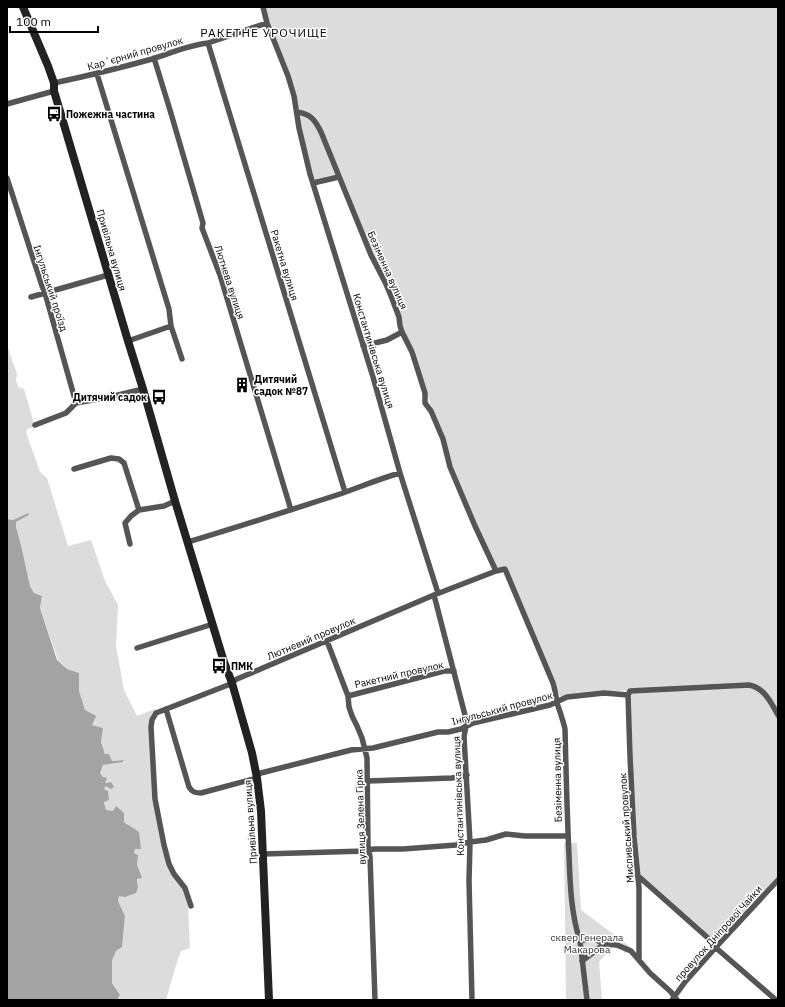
<svg xmlns="http://www.w3.org/2000/svg" width="785" height="1007" viewBox="0 0 785 1007" font-family="'IBM Plex Sans',sans-serif">
<style>
.green{fill:#dcdcdc}
.water{fill:#a3a3a3}
.lines{fill:none;stroke-linecap:round;stroke-linejoin:round}
.street{stroke:#555;stroke-width:5.5}
.secondary{stroke:#222;stroke-width:8}
.labels{text-anchor:middle;stroke-width:3;stroke-linejoin:round;paint-order:stroke}
.street-label{font-size:10px;fill:#000;stroke:#fff}
.poi-label{font-size:10px;font-weight:bold;fill:#000;stroke:#fff;text-anchor:start}
.park-label{font-size:10px;fill:#333;stroke:#fff}
.quarter-label{font-size:12px;letter-spacing:1px;fill:#000;stroke:#fff}
</style>
<rect width="100%" height="100%" fill="#fff"/>
<!-- green -->
<path class="green" d="M265,7H778V878L717,942L713,941L643,878L638,870L628,691H607L561,697L558,693L506,566L500,568L495,566L451,466L444,438L372,254L318,123L299,111L296,95L287,66L269,22Z
M303,114L316,124L336,174V176L316,180L313,178L299,118L301,115Z
M7,345L17,374L16,380L18,387L24,389L35,427L27,429L26,432L40,472L47,478L68,546L91,540L105,581L118,605L116,646L124,690L137,716L155,709L157,715L154,720L153,727L156,790L169,862L193,907L188,908L190,948L181,951L177,962L166,1000H117L120,995L112,983L111,960L116,951L122,947L125,916L118,901L119,896L138,887L137,865L138,855L134,854L135,849L128,824L124,822L116,807L113,811L106,810L104,802V790L107,783H105L103,777L100,773L103,765L123,760L112,761C100,749 100,744 103,728L92,726L85,710L79,691L78,673L67,669L58,660L40,608L42,596L34,593L30,586L21,545L16,527V522L29,515L27,513L13,520L7,519Z
M564,843H577L581,910L632,948L625,953L620,948L612,947L599,962L602,1000H566Z"/>
<!-- water -->
<path class="water" d="M28,513L29,515L16,522V527L21,545L30,586L34,593L42,596L40,608L57,660L67,669L79,673V691L85,710L96,716L92,725L103,728L101,742L105,754H109L112,761L124,760L122,762L103,765L100,773L103,777L107,778L105,783H107L111,782L114,787L111,789L106,786L104,789L108,791L109,800L104,802L106,810L113,811L116,806L124,813V822L139,832L141,849H135L134,853L138,855L137,865L142,878L137,879L138,887L136,893L125,897L119,896L118,901L125,916L122,947L116,951L112,960V983L120,995L117,1000H7V519L13,520Z"/>
<g class="lines">
<!-- street -->
<path class="street" d="M263,7L267,23L288,76L294,96L299,128L310,174L373,377L400,473L438,593
M208,43L345,492
M154,58L170,110L203,223L202,228L220,275L291,510
M97,74L169,309L171,326L128,341
M54,83C87,76 120,68 152,59C171,53 189,45 208,43L267,23
M7,104L54,91
M297,112C311,114 315,120 321,132L371,255L385,282L391,296L399,317L400,326L402,332L412,352L425,393V403L431,411L443,439L450,467L475,526L496,571
M7,178L42,286L45,293L76,403
M313,183L339,177
M31,297L108,275
M171,326L182,359
M363,346L387,340L402,332
M35,425L66,413L76,403L110,397L143,389
M74,469L111,458L119,459L124,463L139,510
M188,542C238,527 287,511 337,495C358,488 378,479 400,473
M130,544L125,523L131,516L139,510L164,506L175,501
M434,595L466,719V726L464,737L470,842L469,881L472,1000
M327,641L348,696L349,707L352,716L357,726L362,738L367,758L368,846L370,857L375,1000
M137,648L213,624
M628,695L630,756L634,837L639,888V959
M348,696L444,671H454
M166,709L189,787C192,792 195,793 201,793L257,778
M257,774L351,750L373,748L438,732H448L461,729L473,723L550,705L567,697L604,693L628,695L630,691L749,685C765,688 771,703 778,715
M368,781L452,778L467,775
M263,854L365,851L374,849H403L456,845L470,842L486,840L506,834L525,836H568
M637,875L717,946
M191,906L185,888L174,874L169,864L164,845L155,799L151,727L152,720L156,713L228,685L237,679L434,595L496,571L505,569L553,683C555,689 556,696 557,703C560,712 563,720 565,729C566,771 567,813 569,855C570,883 571,914 580,941L587,1000
M580,941L591,938L597,940L604,944L617,945L631,951L650,973L671,992L677,1000
M715,947L776,1000
M582,961L604,944
M672,1000L685,982L717,946L778,880"/>
<!-- secondary -->
<path class="secondary" d="M23,7L48,66L54,83V91L128,341L143,389L175,501L224,662L232,683L252,753L257,778L261,811L269,1000"/>
</g>
<!-- icons -->
<defs>
<g id="bus-bare" transform="scale(1.2)"><path d="M-5-6H5V4H4V6H2V4H-2V6H-4V4H-5ZM-3.5-4V0h7V-4ZM-3.5 1.2v1.5H-2V1.2ZM2 1.2v1.5H3.5V1.2Z" fill="#000" stroke="#fff" stroke-width="2.5" paint-order="stroke"/></g>
<g id="building-bare" transform="scale(1.2)"><path d="M-4-6H4V6H1V3H-1V6H-4ZM-2.5-4.3h1.7v1.8h-1.7ZM.8-4.3h1.7v1.8H.8ZM-2.5-1h1.7V.8h-1.7ZM.8-1h1.7V.8H.8Z" fill="#000" stroke="#fff" stroke-width="2.5" paint-order="stroke"/></g>
</defs>
<g fill-rule="evenodd">
<use href="#bus-bare" x="54" y="114"/>
<use href="#building-bare" x="242" y="385"/>
<use href="#bus-bare" x="159" y="397"/>
<use href="#bus-bare" x="219" y="666"/>
</g>
<g class="labels">
<!-- street labels -->
<g class="street-label">
<text transform="translate(135 53) rotate(-16)" y="4">Карʼєрний провулок</text>
<text transform="translate(112 250) rotate(74)" y="4">Привільна вулиця</text>
<text transform="translate(285 265) rotate(73)" y="4">Ракетна вулиця</text>
<text transform="translate(388 270) rotate(66)" y="4">Безіменна вулиця</text>
<text transform="translate(230 282) rotate(72)" y="4">Лютнева вулиця</text>
<text transform="translate(51 288) rotate(72)" y="4">Інгульський проїзд</text>
<text transform="translate(374 351) rotate(73)" y="4">Константинівська вулиця</text>
<text transform="translate(311 638) rotate(-23)" y="4">Лютневий провулок</text>
<text transform="translate(399 674) rotate(-13)" y="4">Ракетний провулок</text>
<text transform="translate(502 708) rotate(-15)" y="4">Інгульський провулок</text>
<text transform="translate(557 780) rotate(-91)" y="4">Безіменна вулиця</text>
<text transform="translate(458 796) rotate(-92)" y="4">Константинівська вулиця</text>
<text transform="translate(360 817) rotate(-92)" y="4">вулиця Зелена Гірка</text>
<text transform="translate(250 822) rotate(-94)" y="4">Привільна вулиця</text>
<text transform="translate(626 828) rotate(-94)" y="4">Мисливський провулок</text>
<text transform="translate(718 933) rotate(-48)" y="4">провулок Дніпрової Чайки</text>
</g>
<!-- poi labels -->
<g class="poi-label">
<text x="66" y="118">Пожежна частина</text>
<text x="254" y="383">Дитячий<tspan x="254" dy="12">садок №87</tspan></text>
<text x="147" y="401" text-anchor="end">Дитячий садок</text>
<text x="231" y="670">ПМК</text>
</g>
<!-- park labels -->
<g class="park-label">
<text x="587" y="941">сквер Генерала<tspan x="587" dy="12">Макарова</tspan></text>
</g>
<!-- quarter labels -->
<g class="quarter-label">
<text x="264" y="37">РАКЕТНЕ УРОЧИЩЕ</text>
</g>
</g>
<!-- border -->
<rect width="785" height="1007" fill="none" stroke="#000000" stroke-width="16"/>
<!-- scale -->
<path d="M10 26v6h88v-6" fill="none" stroke="#000000" stroke-width="2"/>
<text x="16" y="26" font-size="12" fill="#000000" stroke="#ffffff" stroke-width="3" paint-order="stroke">100 m</text>
</svg>
